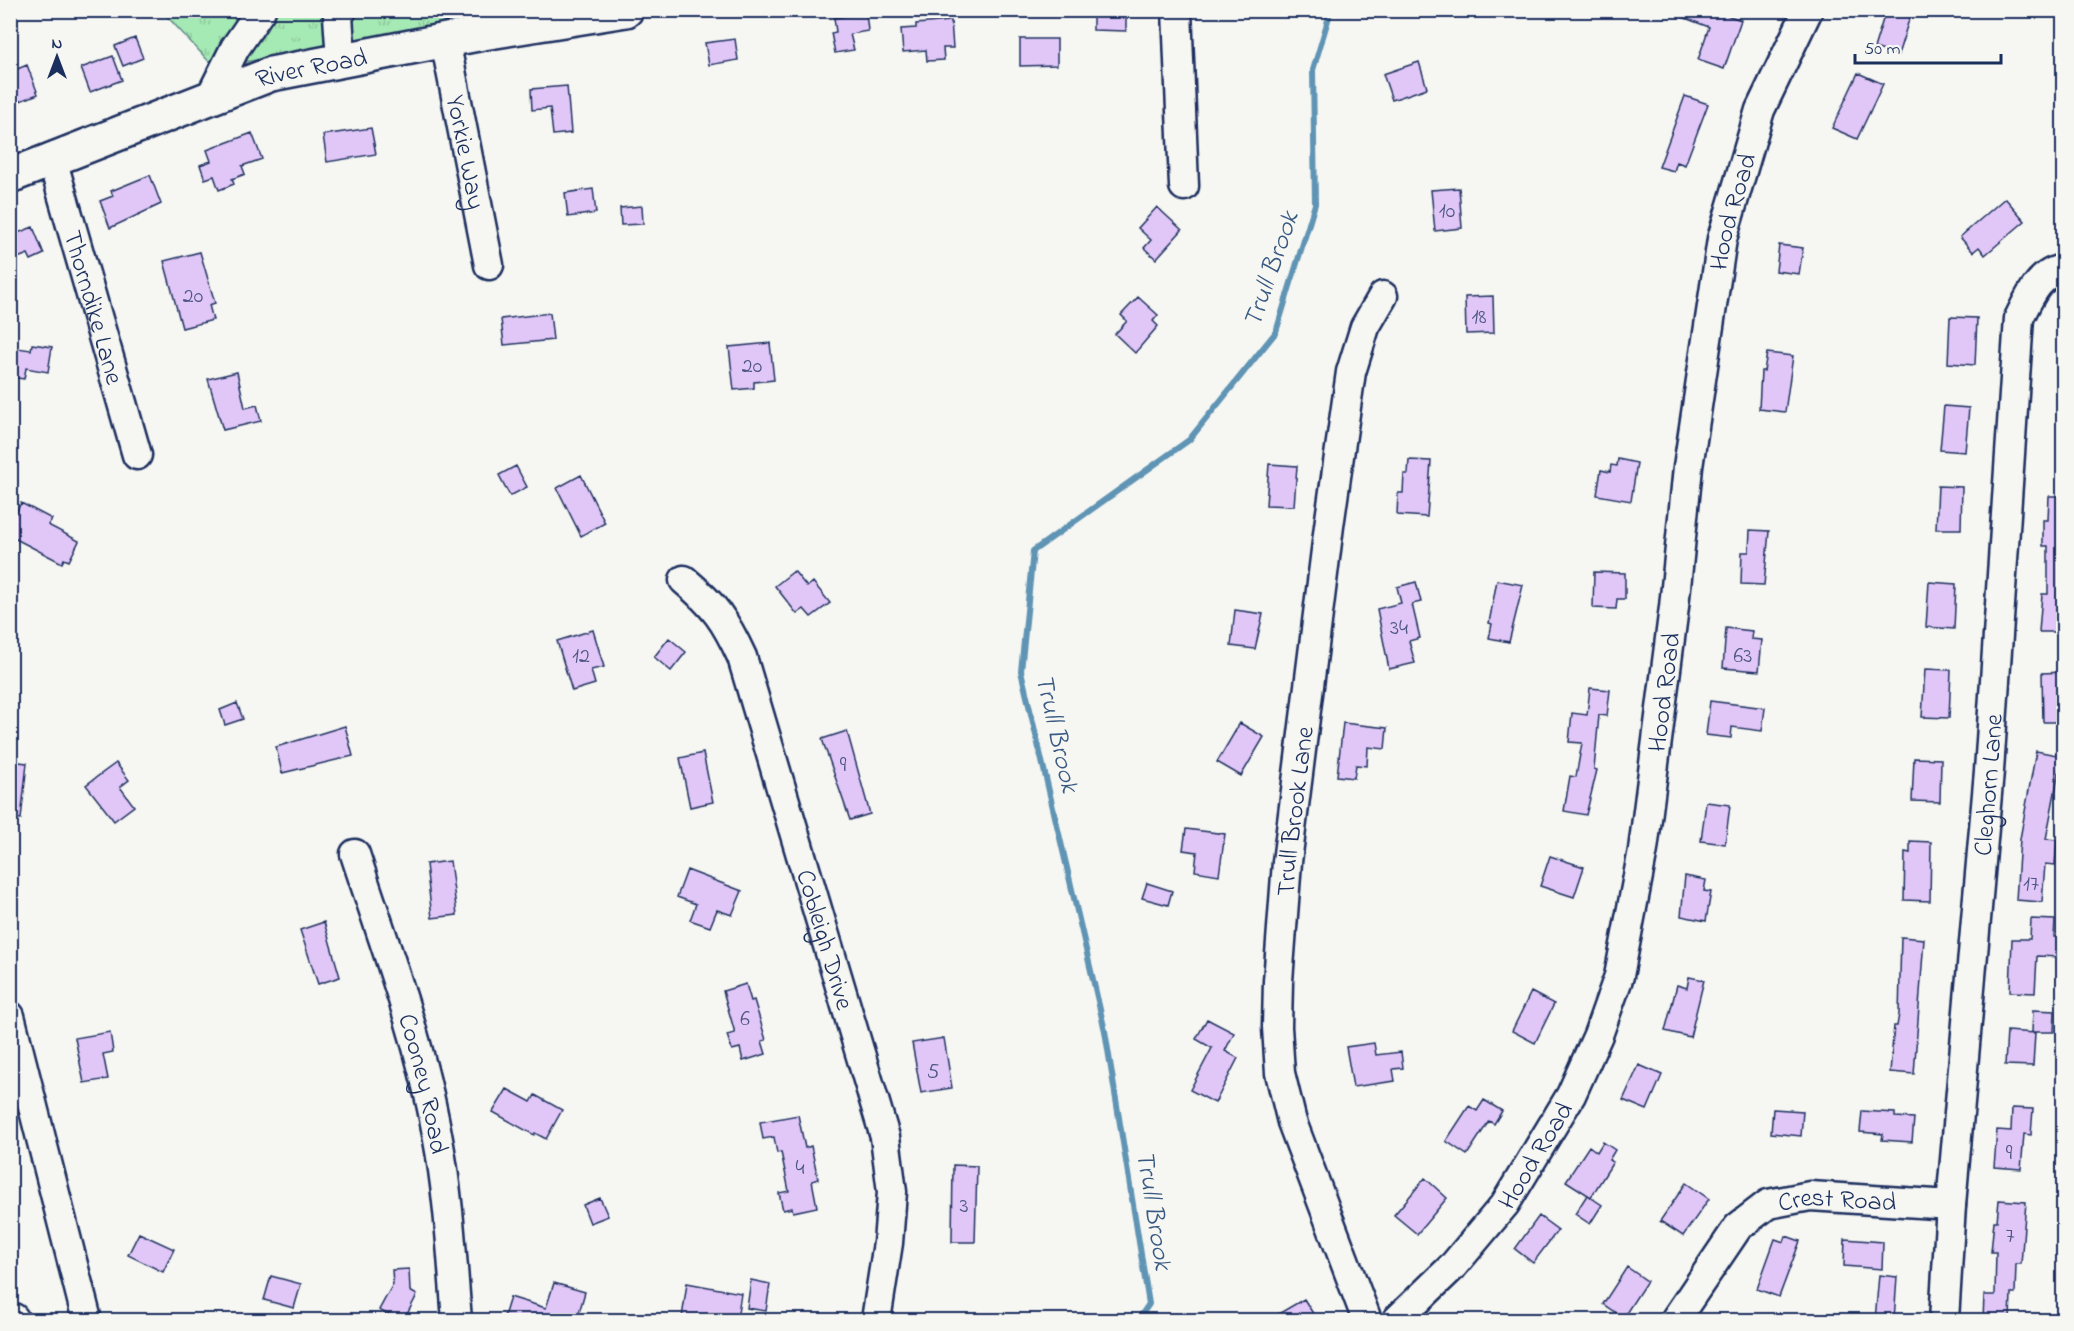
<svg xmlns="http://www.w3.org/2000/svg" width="2074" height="1331" viewBox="0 0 2074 1331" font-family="'Indie Flower',sans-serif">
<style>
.grass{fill:url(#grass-tufts);stroke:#608c89;stroke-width:1.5}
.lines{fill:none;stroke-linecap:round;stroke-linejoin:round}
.stream{stroke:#5f94b4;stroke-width:6}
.building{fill:#e1c7f7;stroke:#1b2f5e;stroke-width:1.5}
.minor-casing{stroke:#1b2f5e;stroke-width:33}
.major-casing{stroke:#1b2f5e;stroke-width:38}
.minor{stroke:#f6f6f2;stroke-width:28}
.major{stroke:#f6f6f2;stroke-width:33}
.labels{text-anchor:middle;stroke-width:6;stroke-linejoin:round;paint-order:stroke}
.number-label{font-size:22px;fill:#4c5584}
.street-label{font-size:26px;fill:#1b2f5e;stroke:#f6f6f2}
.water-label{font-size:27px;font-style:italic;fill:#385982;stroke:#f6f6f2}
</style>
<defs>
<pattern id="grass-tufts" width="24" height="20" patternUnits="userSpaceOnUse" patternTransform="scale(1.5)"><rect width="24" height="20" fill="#a5e9b4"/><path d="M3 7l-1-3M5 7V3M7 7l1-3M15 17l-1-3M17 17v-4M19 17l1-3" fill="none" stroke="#8dc89d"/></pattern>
</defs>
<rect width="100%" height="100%" fill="#f6f6f2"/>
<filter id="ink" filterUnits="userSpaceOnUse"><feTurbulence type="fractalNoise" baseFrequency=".0167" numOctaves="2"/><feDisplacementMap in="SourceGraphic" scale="12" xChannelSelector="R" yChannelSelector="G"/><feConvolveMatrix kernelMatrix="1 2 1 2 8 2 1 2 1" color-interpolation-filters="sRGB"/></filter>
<g filter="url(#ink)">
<!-- grass -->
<path class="grass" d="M162,11H505L215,68Z"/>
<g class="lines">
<!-- stream -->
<path class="stream" d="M1138,1320L1149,1304L1105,1031L1021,671L1033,551L1189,440L1276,332L1315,204L1313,70L1331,10"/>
</g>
<!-- building -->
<path class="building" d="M1093,10H1126V31L1093,30Z
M1679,10H1705L1717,15L1718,12L1741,20L1724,69L1698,60L1709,27L1677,15Z
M1886,10H1912L1898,55L1874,48Z
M866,13L868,31L850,34L854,50L835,53L831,33L836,32L834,18Z
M951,21L953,48H943L944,60L927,61L926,50L903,52L901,29L916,28V24Z
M135,38L143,58L123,66L115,46Z
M735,39L738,60L709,65L705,43Z
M1020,39H1057V65L1020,66Z
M113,56L122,80L90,92L81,68Z
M1419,62L1427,88L1392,100L1383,74Z
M27,65L38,94L10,105V72Z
M1858,73L1883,84L1857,139L1832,128Z
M567,86L571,133L553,135L550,108L532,110L531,89Z
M1685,96L1708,104L1685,165L1677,162L1674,171L1659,167Z
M371,128L376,154L327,162L323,135Z
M252,133L262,159L242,166L245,174L232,179L234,184L219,190L214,176L205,179L200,165L211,161L207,150Z
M150,175L161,204L110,228L100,201L113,196L111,191Z
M1459,188L1462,228L1435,231L1431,190Z
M593,189L596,213L568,217L565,193Z
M2005,198L2025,221L1985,255L1979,247L1973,252L1960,237Z
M642,206L643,224L621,225L620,208Z
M1157,207L1182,230L1156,259L1144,248L1151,240L1138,228Z
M33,227L44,254L31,260L28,254L10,261V236Z
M1779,245L1803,248L1799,274L1776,271Z
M200,252L215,303L209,305L213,320L182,328L164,261Z
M1493,296L1494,333L1466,334L1465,297Z
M1138,297L1158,315L1153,321L1158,326L1135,353L1115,334L1127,321L1121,315Z
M550,313L553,340L504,345L501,319Z
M1950,317L1977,318L1975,365L1948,363Z
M770,343L774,380L754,382V388L734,390L729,347Z
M32,344L52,347L48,372L26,368L24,379L10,377V347L31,350Z
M1767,353L1793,356L1785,412L1759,409L1761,371H1764Z
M237,372L245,408L257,405L261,421L223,430L208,379Z
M1944,406L1969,408L1965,452L1940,450Z
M1618,459L1637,463L1631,501L1597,495L1601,470L1610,472L1611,465L1617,466Z
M1409,460L1431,461L1427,517L1397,515L1398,493H1403L1404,474H1408Z
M1269,464L1297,466L1294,506L1266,505Z
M516,466L527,487L510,496L499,475Z
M581,475L605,523L581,536L557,488Z
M1938,486L1962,487L1961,529H1936Z
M2049,496H2064V632H2039L2042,594H2048V546H2043V520H2048Z
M21,503L52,519L48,525L79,541L69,561L64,559L62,563L10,536V524Z
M1750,530L1769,531L1764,585L1741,584L1742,552H1749Z
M794,571L807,587L813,582L830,603L811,617L804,609L797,614L775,586Z
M1594,572L1625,573V599H1617L1616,609L1593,608Z
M1497,580L1523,585L1509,642L1489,638L1492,624L1489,623Z
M1416,582L1421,602L1412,604L1420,638L1409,641L1415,663L1389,669L1377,609L1401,603L1397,587Z
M1929,582L1956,584L1954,629L1926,627Z
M1235,610L1263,614L1255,649L1231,646Z
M1726,628L1752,631L1751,639L1762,640L1759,671L1723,668Z
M593,630L604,667L591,670L595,684L572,691L557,641Z
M669,638L686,652L671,671L654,657Z
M1925,669L1951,670L1949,718L1922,717Z
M2064,672V722H2043L2042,673Z
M1590,688L1610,690L1607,716L1599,715L1594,769L1597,770L1586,815L1564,811L1570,776L1576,777L1582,743L1569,742L1572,713L1587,715Z
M1710,701L1765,708L1762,731L1732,727L1731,738L1706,735Z
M237,703L243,719L225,725L220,710Z
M1240,723L1264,737L1241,776L1217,762Z
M1343,723L1387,728L1385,749L1368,747L1367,766L1356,765L1354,778L1337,776Z
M345,726L353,756L282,773L276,747Z
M847,731L870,814L850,820L822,739Z
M2036,751L2062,756L2046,839L2057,840L2055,865L2045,864L2042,902L2016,900L2020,839Z
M703,753L713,802L690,807L680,758Z
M1914,758L1941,759L1940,802L1912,801Z
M10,761L27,763L21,819L10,818Z
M116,763L129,780L120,787L134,806L114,821L86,785Z
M1706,802L1730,805L1725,844L1701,841Z
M1186,829L1225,834L1219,875L1195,871L1197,852L1183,850Z
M1910,841L1931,842L1930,901L1904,900L1905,852L1910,853Z
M1550,856L1584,867L1574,897L1540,886Z
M450,861L457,915L432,918L426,864Z
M687,870L742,891L732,915L717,910L710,927L690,920L696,904L677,897Z
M1685,876L1706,880L1704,891L1711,892L1706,921L1681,916Z
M1147,883L1172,891L1168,905L1142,898Z
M2031,919L2055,920L2054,937H2061L2060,957L2037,956L2035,993L2010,992L2012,939H2030Z
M324,922L340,977L318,984L300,930Z
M1901,937L1924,939L1914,1074L1890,1072L1894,1026H1897L1899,1014Z
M1689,977L1704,980L1690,1037L1665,1031L1677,985L1687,988Z
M746,984L751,1001L754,1000L766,1040L762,1041L766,1054L743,1061L740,1048L732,1050L727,1035L735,1033L723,991Z
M1531,992L1554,1004L1535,1043L1512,1031Z
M2033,1010L2055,1011L2054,1032H2032Z
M1207,1019L1234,1033L1225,1051L1238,1058L1215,1103L1190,1090L1212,1048L1196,1039Z
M2007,1031L2035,1033L2033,1066L2005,1065Z
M110,1032L113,1052L103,1054L108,1079L84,1083L75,1038Z
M944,1038L952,1088L921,1093L912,1043Z
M1374,1043L1376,1055L1401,1052L1403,1068L1393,1069L1395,1081L1353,1087L1346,1047Z
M1639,1065L1662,1075L1647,1110L1623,1100Z
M507,1089L531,1102L535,1095L562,1110L546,1139L535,1133L534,1135L493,1112Z
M1484,1100L1502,1111L1494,1124L1489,1121L1467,1155L1446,1141L1469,1106L1477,1111Z
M2012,1108L2033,1109L2031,1135L2024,1134L2021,1169L1994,1167L1997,1130L2011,1131Z
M1773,1109L1803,1111L1801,1136L1771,1133Z
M1862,1111L1895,1113V1117L1914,1118L1912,1142L1882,1140L1883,1134L1860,1132Z
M798,1115L805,1148L811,1146L818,1179L812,1181L817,1207L793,1212L792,1208L783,1210L779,1193L789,1191L781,1152L777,1153L774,1137L763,1139L760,1122Z
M1603,1142L1615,1150L1609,1160L1613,1162L1591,1197L1566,1181L1589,1146L1597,1152Z
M953,1165L977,1166L975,1242H952Z
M1425,1178L1447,1198L1417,1234L1394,1215Z
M1686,1183L1709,1199L1683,1236L1660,1221Z
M1587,1195L1602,1205L1590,1224L1575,1214Z
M600,1198L608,1216L590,1223L583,1205Z
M1999,1200L2026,1202L2021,1264H2016L2015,1293H2011L2010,1320H1983L1984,1295H1995L1996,1252H1991L1994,1221H1997Z
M1539,1216L1558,1230L1533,1263L1515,1249Z
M139,1233L174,1249L163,1272L128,1255Z
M1786,1236L1800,1241L1779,1297L1757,1289L1775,1239L1784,1242Z
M1845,1239L1883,1242L1882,1269L1844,1266Z
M1627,1267L1647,1281L1623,1318L1603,1304Z
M409,1269L410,1291L417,1295L404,1320H399L379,1310L393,1284L392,1270Z
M1879,1275L1897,1277L1894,1320H1875Z
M271,1276L301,1284L294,1308L264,1300Z
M751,1280L770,1284L766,1311L747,1308Z
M554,1283L585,1292L577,1320H503L510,1297L546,1308Z
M687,1283L741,1293L737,1320L682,1318Z
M1304,1299L1317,1320H1268Z"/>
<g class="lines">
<!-- minor casing -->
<g class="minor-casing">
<g id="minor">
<path d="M1177,10L1184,186"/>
<path d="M483,33L484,10"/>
<path id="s1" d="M445,40L489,265"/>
<path d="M341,60L338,16L342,10"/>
<path d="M211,96L235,48L261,10"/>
<path id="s2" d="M52,159L137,455"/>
<path id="s3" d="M684,580C715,606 725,620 742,657L885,1137L892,1192L888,1243L876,1320"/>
<path id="s4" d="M355,854C385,946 420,1039 437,1134C449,1196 452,1259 457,1320"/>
<path d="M10,1016L87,1320"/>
<path id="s5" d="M1367,1320L1292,1122L1280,1073L1277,1027L1278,981L1287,862L1329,526L1351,372L1365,327L1383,296"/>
<path id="s6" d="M1397,1320L1453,1266L1505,1204L1571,1095L1598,1035L1619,976L1643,850L1674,607L1688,467L1722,239L1760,110L1808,10"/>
<path id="s7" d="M1675,1320L1738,1227L1768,1204L1810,1196L1951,1205"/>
<path id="s8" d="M1944,1320L1951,1205L1989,771L2019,318C2029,298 2039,272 2064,269"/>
</g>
</g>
<!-- major casing -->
<g class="major-casing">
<g id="major">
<path id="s9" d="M10,176L271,74L483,33L626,10"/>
<path d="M10,1320H12"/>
</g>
</g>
<!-- minor -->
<use href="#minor" class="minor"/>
<!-- major -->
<use href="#major" class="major"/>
</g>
</g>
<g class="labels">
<!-- number labels -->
<g class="number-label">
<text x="1447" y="217">10</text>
<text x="193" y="302">20</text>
<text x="1479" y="323">18</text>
<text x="752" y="372">20</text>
<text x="1399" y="634">34</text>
<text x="581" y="662">12</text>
<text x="1743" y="662">63</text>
<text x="843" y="771">9</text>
<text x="2031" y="890">17</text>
<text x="745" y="1025">6</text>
<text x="933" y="1078">5</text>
<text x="2009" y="1159">9</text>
<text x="800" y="1174">4</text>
<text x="964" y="1212">3</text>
<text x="2010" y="1242">7</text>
</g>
<!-- street labels -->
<g class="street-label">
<text dy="9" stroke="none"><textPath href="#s9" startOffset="321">River Road</textPath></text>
<text dy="9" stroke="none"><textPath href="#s1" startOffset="114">Yorkie Way</textPath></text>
<text dy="9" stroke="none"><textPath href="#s6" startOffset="1188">Hood Road</textPath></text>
<text dy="9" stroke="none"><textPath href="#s2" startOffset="154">Thorndike Lane</textPath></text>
<text dy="9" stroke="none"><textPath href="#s6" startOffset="702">Hood Road</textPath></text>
<text dy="9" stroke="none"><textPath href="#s8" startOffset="537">Cleghorn Lane</textPath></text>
<text dy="9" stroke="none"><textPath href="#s5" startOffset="525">Trull Brook Lane</textPath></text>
<text dy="9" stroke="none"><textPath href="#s3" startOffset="392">Cobleigh Drive</textPath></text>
<text dy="9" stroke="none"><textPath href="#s4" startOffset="240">Cooney Road</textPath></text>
<text dy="9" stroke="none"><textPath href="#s6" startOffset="216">Hood Road</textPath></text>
<text dy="9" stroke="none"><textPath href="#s7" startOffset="220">Crest Road</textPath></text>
</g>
<!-- water labels -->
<g class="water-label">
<text transform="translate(1270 269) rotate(-71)" y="9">Trull Brook</text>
<text transform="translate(1058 733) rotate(77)" y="9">Trull Brook</text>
<text transform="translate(1155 1210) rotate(81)" y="9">Trull Brook</text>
</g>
</g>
<!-- margin -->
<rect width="2074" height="1331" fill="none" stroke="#f6f6f2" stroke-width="36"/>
<rect x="18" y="18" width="2038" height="1295" fill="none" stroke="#1b2f5e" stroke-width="2" filter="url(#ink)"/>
<!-- north arrow -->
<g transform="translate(57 57)" stroke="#f6f6f2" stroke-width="4.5" paint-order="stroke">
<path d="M0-4.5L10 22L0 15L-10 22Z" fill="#1b2f5e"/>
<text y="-9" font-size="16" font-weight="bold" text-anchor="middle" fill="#1b2f5e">N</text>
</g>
<!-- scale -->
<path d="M1855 54v9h146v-9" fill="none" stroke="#1b2f5e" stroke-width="3"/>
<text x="1864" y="54" font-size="18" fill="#1b2f5e" stroke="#f6f6f2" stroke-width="4.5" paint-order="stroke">50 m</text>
</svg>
